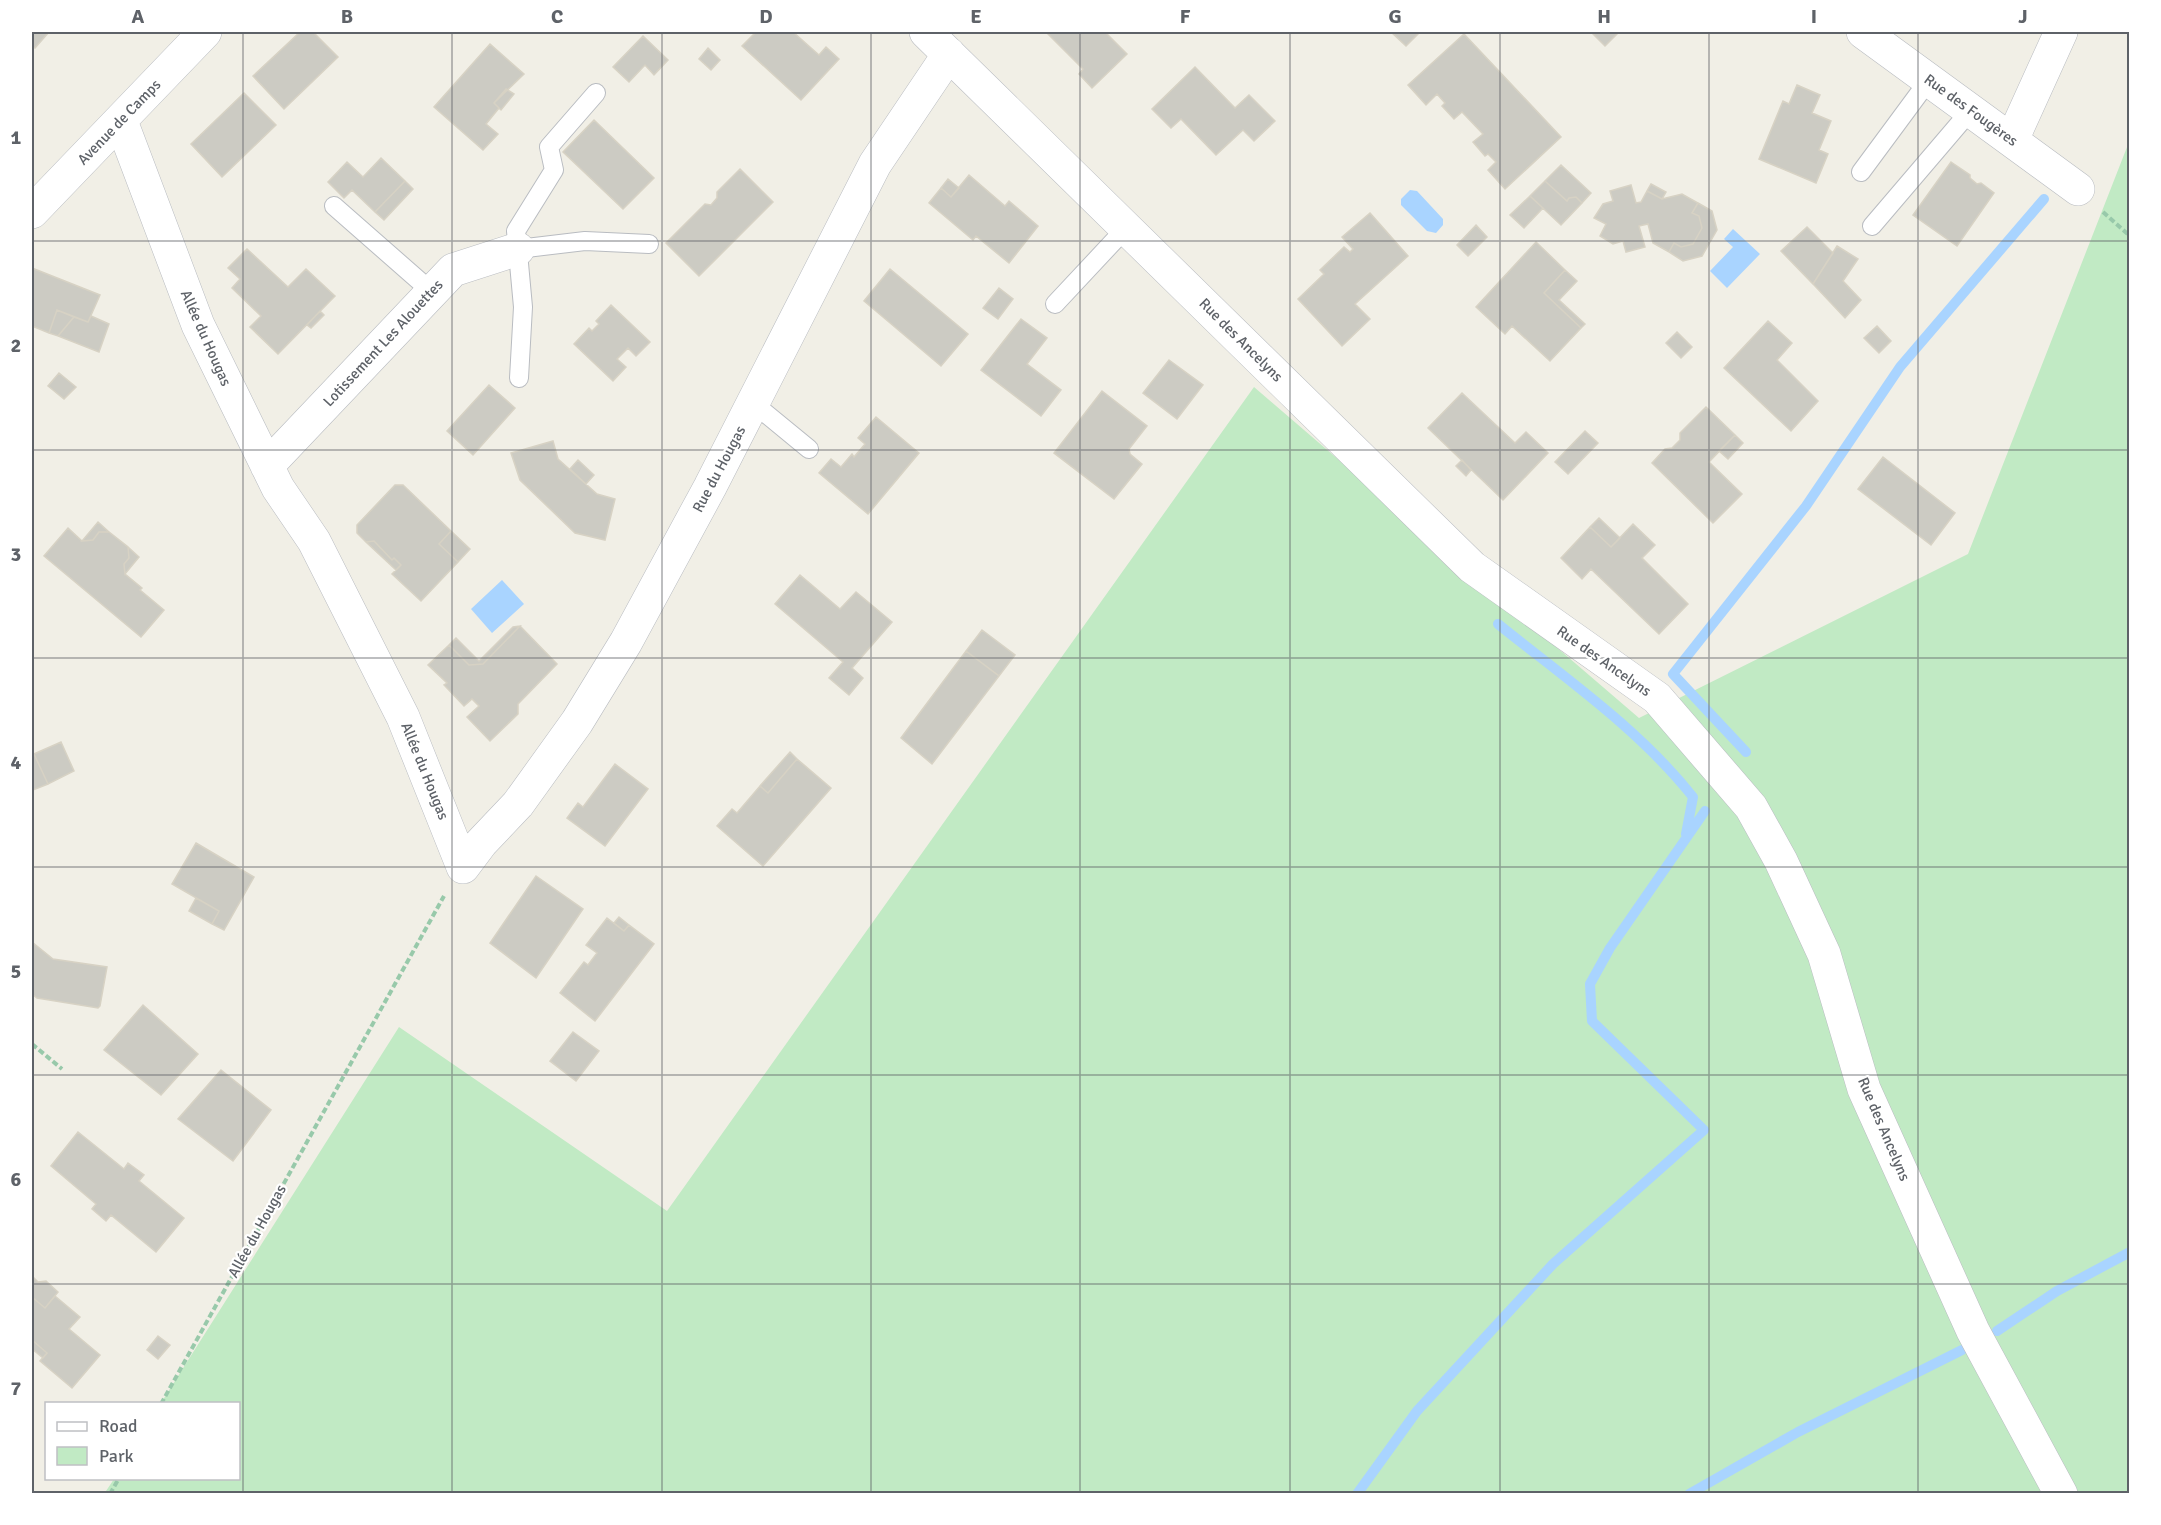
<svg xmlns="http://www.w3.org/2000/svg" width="2161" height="1525" viewBox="0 0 2161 1525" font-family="Signika,sans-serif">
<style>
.green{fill:#c1eac4}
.water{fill:#a9d4ff}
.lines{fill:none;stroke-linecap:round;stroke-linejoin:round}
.stream{stroke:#a9d4ff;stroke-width:10}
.building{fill:#cccbc3;stroke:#d7d2c4;stroke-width:1.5}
.service-casing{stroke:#b9bcc1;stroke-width:20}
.minor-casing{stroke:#b9bcc1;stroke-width:34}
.path{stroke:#98c9aa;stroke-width:4;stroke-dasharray:6 3;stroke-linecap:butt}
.service{stroke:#fff;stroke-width:18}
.minor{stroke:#fff;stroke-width:33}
.grid{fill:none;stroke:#5e6268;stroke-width:1.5;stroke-opacity:0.55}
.labels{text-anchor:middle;stroke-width:4.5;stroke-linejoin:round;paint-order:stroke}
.street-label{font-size:15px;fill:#5e6268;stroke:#fff}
.neatline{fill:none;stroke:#5e6268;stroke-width:2}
.grid-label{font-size:20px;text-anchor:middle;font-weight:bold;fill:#5e6268}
</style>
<rect width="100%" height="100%" fill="#f1efe6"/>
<!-- green -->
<path class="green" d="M2129,142V1493L104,1494L114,1479L238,1478V1404L161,1403L399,1027L667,1211L1254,387L1639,718L1968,554Z"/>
<!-- water -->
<path class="water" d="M1410,190L1417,191L1443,219V225L1436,233L1427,231L1401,205V199Z
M1733,229L1760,254L1727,288L1710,271L1733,247L1724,239Z
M502,580L524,604L492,633L471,609Z"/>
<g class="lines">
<!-- stream -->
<path class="stream" d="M1498,624C1565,678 1639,729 1693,797L1686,834
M1746,752L1673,674L1806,506L1900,367L2044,199
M1997,1331L2057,1291L2130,1252
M1357,1494L1417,1411L1553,1264L1704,1130L1592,1021L1590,984L1610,948L1705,811
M1689,1494L1798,1432L1962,1350"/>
</g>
<!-- building -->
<path class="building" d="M32,32H49L35,48L32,46Z
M300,32H313L338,57L284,109L253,76Z
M756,32H793L819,55L826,47L839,59L801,100L742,46Z
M1046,32H1105L1127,54L1092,88L1079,74L1083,69Z
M1391,32H1420L1406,46Z
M1594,32H1619L1605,46L1592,33Z
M1464,34L1561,137L1505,189L1488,170L1496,162L1488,154L1485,156L1473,142L1483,134L1462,112L1454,119L1442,106L1445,103L1437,94L1426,105L1408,85Z
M643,36L668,60L654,75L645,65L629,82L613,67Z
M490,44L524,74L494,103L499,108L486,124L498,134L483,150L434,107Z
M708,48L720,60L711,70L699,59Z
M1195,67L1235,108L1249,95L1275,121L1254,141L1243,130L1216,155L1181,119L1171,128L1152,109Z
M1797,85L1820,95L1812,113L1831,121L1819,150L1828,154L1816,183L1759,159L1783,101L1789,104Z
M506,89L514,94L501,110L494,103Z
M244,93L276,125L222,177L191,144Z
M594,120L654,178L623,209L563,152Z
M381,158L405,181L375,212L352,190L344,198L328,182L347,162L363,177Z
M1951,162L1970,175V178L1977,184L1981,183L1994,193L1957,246L1913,215Z
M1561,165L1591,193L1582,203L1576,197L1569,198L1567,201L1545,181Z
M740,169L773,202L699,276L666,243L705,204L711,205L717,198V192Z
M969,175L1005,206L1009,201L1038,226L1009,263L976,236L973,240L929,203L941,188L951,197Z
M948,179L959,188L951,197L941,188Z
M405,181L413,189L384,220L375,212Z
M1545,181L1567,201L1569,198L1576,197L1582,203L1561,225L1530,196Z
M1651,184L1666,192L1662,199L1647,191Z
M1631,185L1636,203L1641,202L1647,191L1662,199L1682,194L1698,203L1692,213L1699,216L1702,228L1693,244L1681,247L1674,243L1669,252L1653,243L1648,224L1639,226L1645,247L1626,252L1623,241L1613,244L1600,236L1606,224L1594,218L1603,204L1613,201L1610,191Z
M1530,196L1543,208L1524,228L1510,215Z
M1698,203L1712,211L1717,230L1702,256L1683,261L1669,252L1674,243L1681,247L1693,244L1702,228L1699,216L1692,213Z
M1370,213L1408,256L1355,304L1370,319L1342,346L1298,299L1324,274L1320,270L1344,247L1350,252L1353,249L1342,237Z
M1476,225L1487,237L1468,256L1457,245Z
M1807,227L1833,253L1813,284L1781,251Z
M1536,242L1565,270L1544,293L1581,328L1550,361L1512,326L1505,334L1476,307Z
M1837,246L1858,259L1843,281L1861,300L1845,318L1813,284Z
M247,249L288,287L306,269L335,296L278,354L250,327L261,316L232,288L240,279L228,268Z
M32,268L100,295L88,322L57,310L49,333L32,326Z
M890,269L968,334L941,366L864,301Z
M1565,270L1577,281L1559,300L1585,324L1581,328L1544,293Z
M999,288L1013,299L998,319L983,308Z
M611,305L650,342L636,356L628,348L617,359L626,367L613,381L574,344L589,328L592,331L599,324L596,321Z
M57,310L74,317L58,336L49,333Z
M320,311L324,315L311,328L307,325Z
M91,316L109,324L99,352L58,336L74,317L88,322Z
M1021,319L1047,338L1027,364L1061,390L1041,416L981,370Z
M1768,321L1792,343L1777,360L1818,401L1791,431L1724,368Z
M1877,326L1891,341L1879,353L1864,338Z
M1677,332L1692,347L1681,358L1666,343Z
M1169,360L1203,385L1177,419L1143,393Z
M59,373L76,387L64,399L48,386Z
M489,385L515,408L473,455L447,431Z
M1102,391L1147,426L1129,449L1130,454L1142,464L1114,499L1054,453Z
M1462,393L1515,443L1526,432L1548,453L1503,500L1428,428Z
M1706,407L1735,435L1709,462L1742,494L1713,523L1652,463L1665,449L1672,448L1680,440V433Z
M876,417L919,453L868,514L819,473L831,459L841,467L852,454L854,457L865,444L858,438Z
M1585,431L1598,443L1568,474L1555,462Z
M1735,435L1743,443L1728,459L1719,451Z
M553,441L558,459L597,494L615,499L605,540L575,533L520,480L511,453Z
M1883,457L1955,513L1931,545L1858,489Z
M578,460L594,475L586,484L570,469Z
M1462,460L1471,470L1466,476L1456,466Z
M395,485H403L451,531L439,544L458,562L421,601L392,574L401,565L394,558L392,560L374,541L366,542L357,533V525Z
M1599,518L1620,538L1611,547L1590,527Z
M98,522L109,532H99L93,540L82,541Z
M1633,524L1655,545L1642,558L1688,604L1659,634L1591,569L1582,579L1561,558L1590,527L1611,547Z
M68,528L82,541L93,540L99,532H109L128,547L129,558L124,564L125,574L142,588L140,590L164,610L141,637L44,556Z
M451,531L470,549L458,562L439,544Z
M374,541L392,560L394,558L401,565L396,570L366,542Z
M128,547L139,557L125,574L124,564L129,558Z
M800,575L840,609L856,592L892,622L852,668L863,678L849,695L829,678L843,662L775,604Z
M520,626L557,664L518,704V714L490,741L467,717L479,706L472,699L464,706L444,685L447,683L428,665L449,645L469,665L483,664Z
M520,626L483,664L469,665L449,645L456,638L479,661L513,627Z
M982,630L1015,655L999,676L966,651Z
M966,651L999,676L932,764L901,738Z
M61,742L74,771L48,784L34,754Z
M790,752L797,759L768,793L760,786Z
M34,754L48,784L33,790L32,755Z
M797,759L831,788L763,866L717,826L732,809L737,813L760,786L768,793Z
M615,764L648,789L605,846L567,818L578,803L583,807Z
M196,843L254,877L224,930L212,924L219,911L172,884Z
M536,876L583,909L536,978L490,943Z
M196,898L219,911L212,924L189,911Z
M619,917L629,925L624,931L614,923Z
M607,918L624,931L629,925L654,944L595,1021L560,993L584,962L588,965L597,953L586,945Z
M32,942L53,959L107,967L100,1006L98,1008L37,998L32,994Z
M143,1005L198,1054L161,1095L104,1050Z
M573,1032L599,1051L576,1081L550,1061Z
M221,1070L271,1110L233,1161L178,1119Z
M78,1132L124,1169L128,1163L144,1175L139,1181L184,1218L156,1252L111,1215L106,1221L92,1209L96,1204L51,1166Z
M32,1276L38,1282L46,1281L58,1292L45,1308L32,1297Z
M55,1296L80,1317L69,1329L100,1355L72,1388L40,1361L47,1353L32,1340V1297L45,1308Z
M158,1336L170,1345L158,1359L147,1350Z
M32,1340L47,1353L43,1358L32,1349Z"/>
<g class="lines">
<!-- service casing -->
<g class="service-casing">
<path id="service" d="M1861,172L1929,80
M334,206L432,292
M1872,226L1971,110
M518,249L585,241L649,244
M1055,304L1127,227
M519,378L523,307L516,231L554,170L549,147L596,93
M753,403L809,449"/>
</g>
<!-- minor casing -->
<g class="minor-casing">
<path id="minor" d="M926,32L1472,567L1657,698L1751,807L1781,861L1824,954L1864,1089L1973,1331L2061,1494
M1863,32L2078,189
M121,121L198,325L278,488L314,541L403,717L463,867
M2012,140L2061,32
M32,212L205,32
M267,466L453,270L518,249
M463,867L481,843L518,804L577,722L626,642L710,487L875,164L949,54"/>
</g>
<!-- path -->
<path class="path" d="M2103,212L2130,236
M32,1044L62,1069
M161,1404L444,896
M110,1494L119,1478"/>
<!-- service -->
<use href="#service" class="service"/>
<!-- minor -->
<use href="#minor" class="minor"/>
</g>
<!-- grid -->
<path class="grid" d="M243,32V1494M452,32V1494M662,32V1494M871,32V1494M1080,32V1494M1290,32V1494M1500,32V1494M1709,32V1494M1918,32V1494M32,241H2130M32,450H2130M32,658H2130M32,867H2130M32,1075H2130M32,1284H2130"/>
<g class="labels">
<!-- street labels -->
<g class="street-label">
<text transform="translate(1971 110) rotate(36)" y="5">Rue des Fougères</text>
<text transform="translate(119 122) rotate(-46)" y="5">Avenue de Camps</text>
<text transform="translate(206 338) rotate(66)" y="5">Allée du Hougas</text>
<text transform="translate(1241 340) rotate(45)" y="5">Rue des Ancelyns</text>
<text transform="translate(383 343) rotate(-47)" y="5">Lotissement Les Alouettes</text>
<text transform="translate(719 469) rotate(-62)" y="5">Rue du Hougas</text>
<text transform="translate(1604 661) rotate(35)" y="5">Rue des Ancelyns</text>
<text transform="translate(425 771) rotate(68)" y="5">Allée du Hougas</text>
<text transform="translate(1884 1129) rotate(67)" y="5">Rue des Ancelyns</text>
<text transform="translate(257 1231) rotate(-61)" y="5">Allée du Hougas</text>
</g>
</g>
<!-- border -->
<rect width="2161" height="1525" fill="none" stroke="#ffffff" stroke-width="66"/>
<!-- legend -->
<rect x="45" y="1402" width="195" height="78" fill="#ffffff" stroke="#bfc0c3" stroke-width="1.5"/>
<rect x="57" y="1422" width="30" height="9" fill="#ffffff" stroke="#bfc0c3" stroke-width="1.5"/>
<text x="99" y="1432" font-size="18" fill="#5e6268">Road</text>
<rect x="57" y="1447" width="30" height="18" fill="#c1eac4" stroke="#bfc0c3" stroke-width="1.5"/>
<text x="99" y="1462" font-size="18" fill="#5e6268">Park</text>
<rect x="33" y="33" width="2095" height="1459" class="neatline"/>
<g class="grid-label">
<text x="138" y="23">A</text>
<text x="347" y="23">B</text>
<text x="557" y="23">C</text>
<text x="766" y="23">D</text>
<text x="976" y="23">E</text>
<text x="1185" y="23">F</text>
<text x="1395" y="23">G</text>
<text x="1604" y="23">H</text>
<text x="1814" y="23">I</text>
<text x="2023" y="23">J</text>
<text x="16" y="144">1</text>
<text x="16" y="352">2</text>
<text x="16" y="561">3</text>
<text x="16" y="769">4</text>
<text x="16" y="978">5</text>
<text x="16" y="1186">6</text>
<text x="16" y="1395">7</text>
</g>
</svg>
